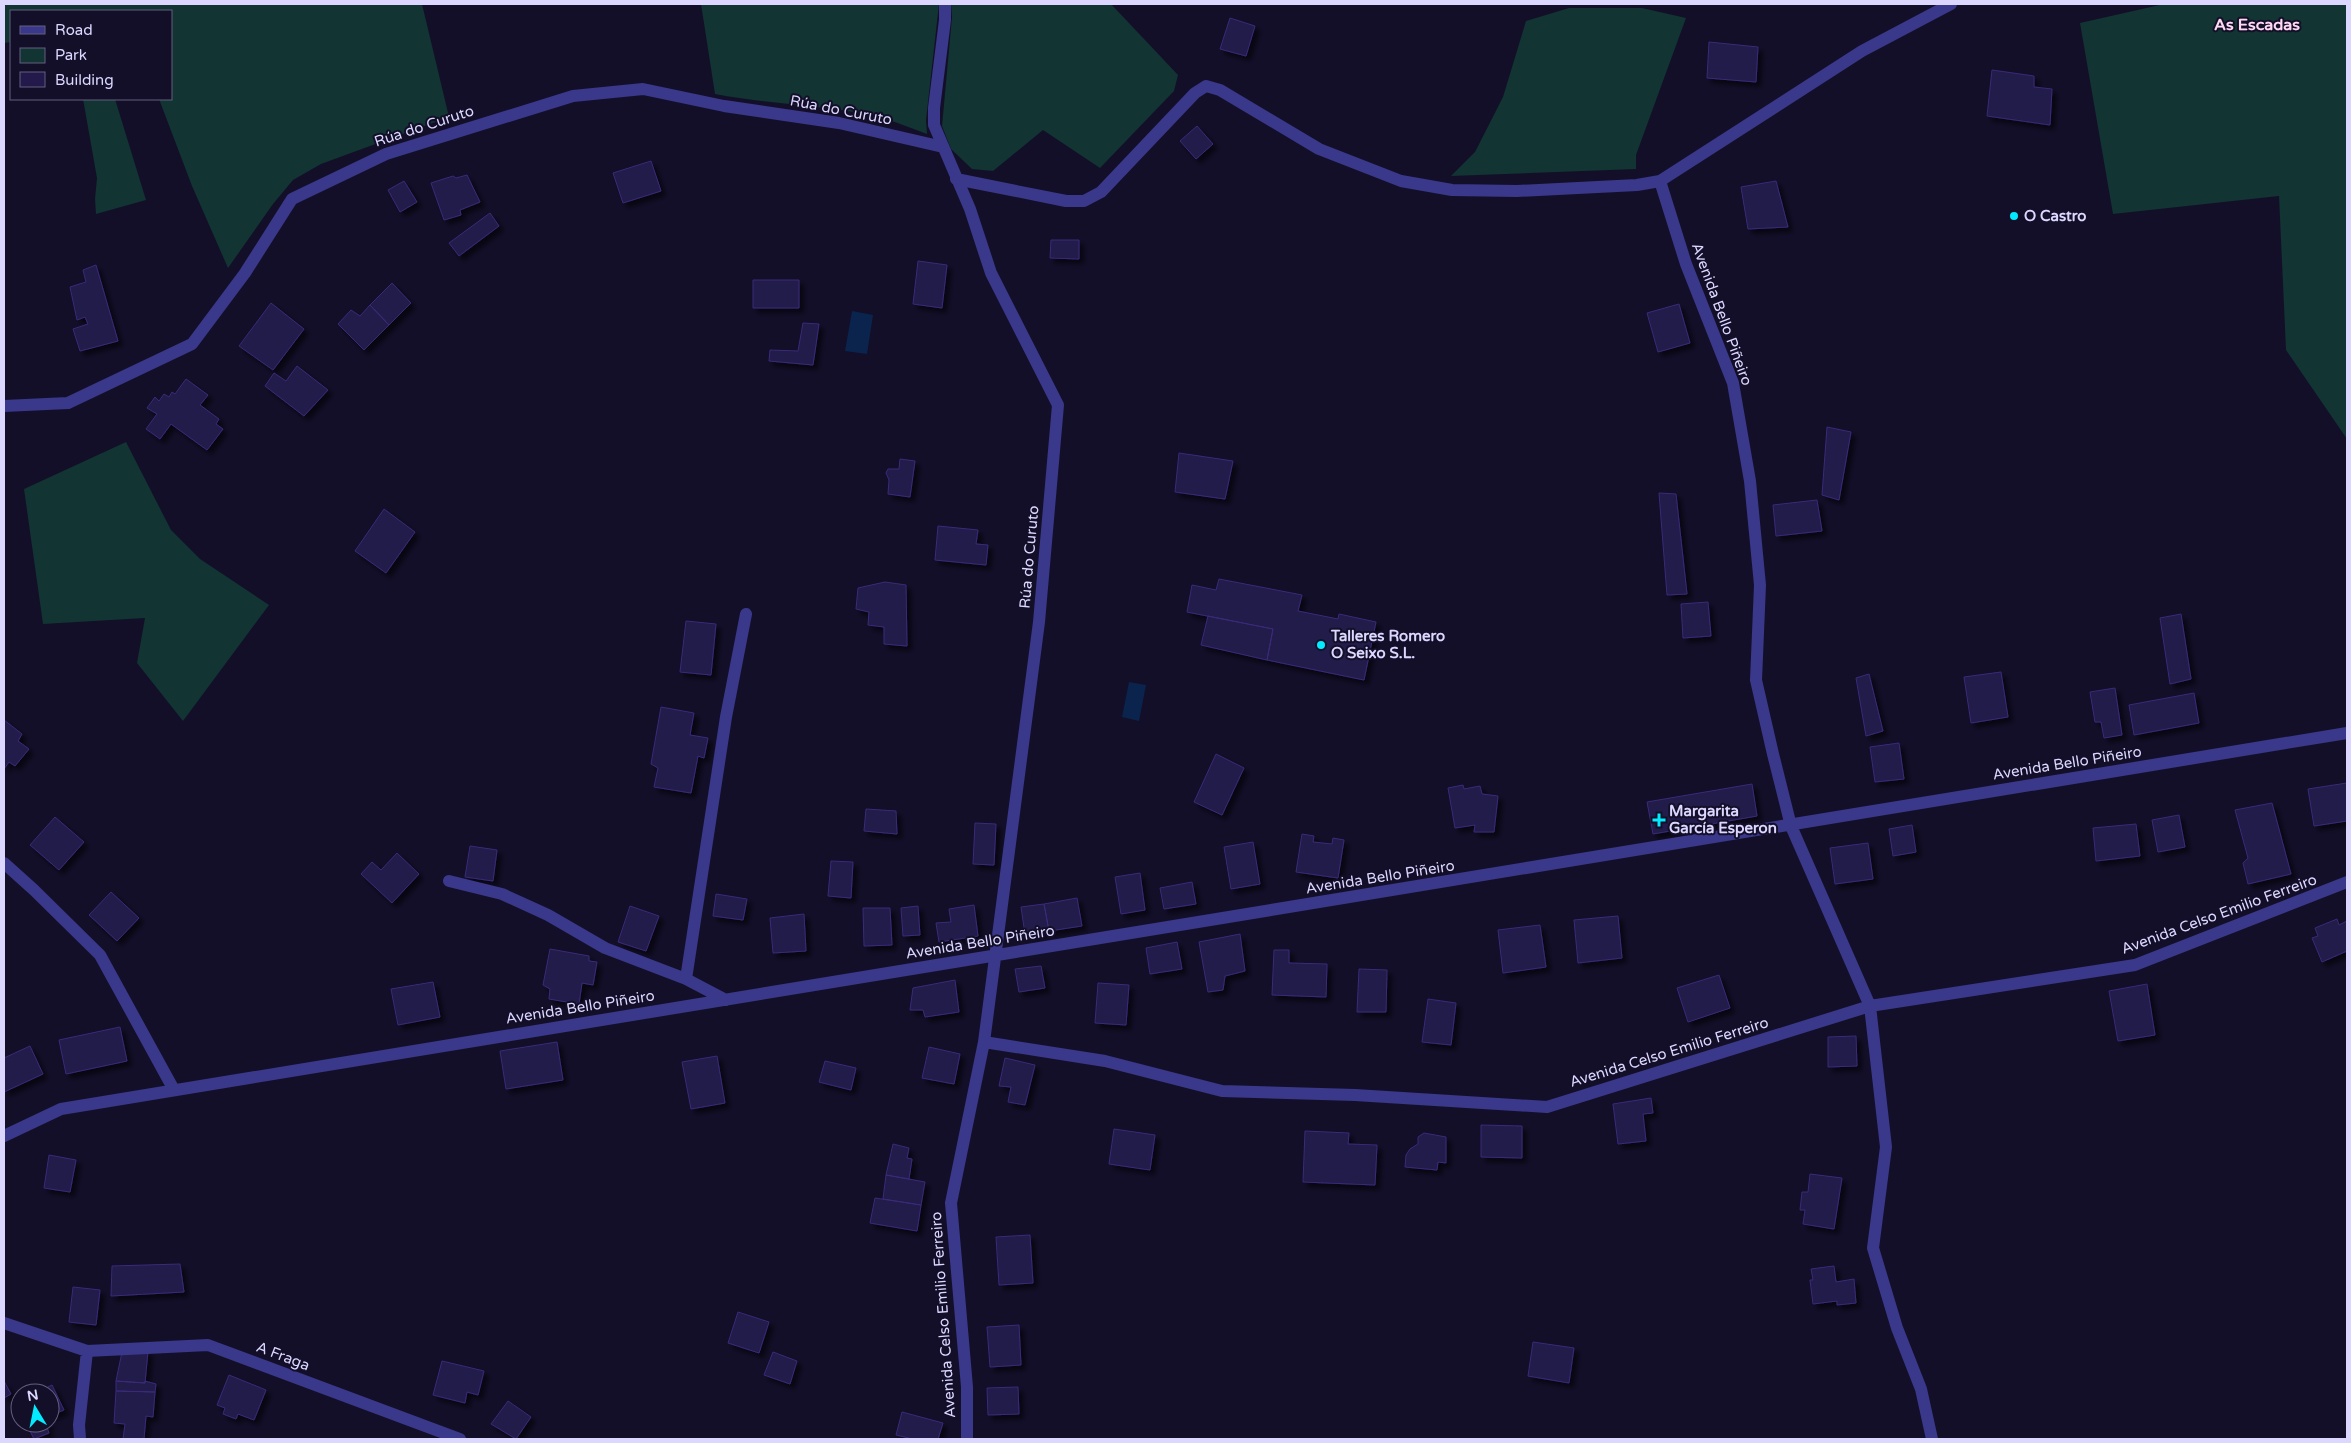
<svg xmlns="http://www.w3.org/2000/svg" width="2351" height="1443" viewBox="0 0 2351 1443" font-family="'Varela Round',sans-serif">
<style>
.green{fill:#123432}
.water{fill:#0a244d}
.building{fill:#231a4b;stroke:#392b78;filter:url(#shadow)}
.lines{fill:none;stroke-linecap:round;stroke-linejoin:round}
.minor{stroke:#3a388a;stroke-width:12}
.poi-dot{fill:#03eaff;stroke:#130f29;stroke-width:2}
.labels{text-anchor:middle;stroke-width:4;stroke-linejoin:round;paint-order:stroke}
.street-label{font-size:15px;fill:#dbd7ff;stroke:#130f29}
.poi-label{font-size:15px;font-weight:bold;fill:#dbd7ff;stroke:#130f29;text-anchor:start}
.neighbourhood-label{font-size:16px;font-weight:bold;fill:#ffd9f2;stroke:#130f29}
</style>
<defs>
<filter id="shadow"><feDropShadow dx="4.5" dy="4.5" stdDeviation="2.5" flood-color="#0009"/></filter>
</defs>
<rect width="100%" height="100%" fill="#130f29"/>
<!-- green -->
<path class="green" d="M4,4H422L449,117L321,164L293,180L273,204L228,268L192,186L159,99H171V11H11V42L4,43Z
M701,4H939L926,120L927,134C906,126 884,117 861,113C813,105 763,103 715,94Z
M951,4H1111L1178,75L1174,91L1100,168L1043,130L993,171L972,169L951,149L942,126L952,17Z
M2164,4H2347V439L2286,350L2279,196L2113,214L2080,23Z
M1569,8H1642L1686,18L1636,155V169L1451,176L1475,152L1503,97L1526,21Z
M83,99H115L146,200L96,214L95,199L97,178Z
M126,442L171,530L200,559L269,605L183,721L137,663L145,618L43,624L24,489Z"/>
<!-- water -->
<path class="water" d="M852,311L873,315L867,354L845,351Z
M1129,682L1146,685L1139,721L1122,717Z"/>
<!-- building -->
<path class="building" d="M1230,18L1255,26L1246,56L1220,49Z
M1709,42L1758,47L1756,82L1707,78Z
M1992,70L2034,76V87L2052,89L2050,125L1987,116Z
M1197,126L1213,144L1196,159L1180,141Z
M651,161L661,191L623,203L613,173Z
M467,175L480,202L460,210L461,215L444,220L431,183L453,176L456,178Z
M404,181L417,202L400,212L388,190Z
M1776,181L1788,227L1748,229L1741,187Z
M490,213L499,226L459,256L449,243Z
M1051,240H1079V259L1050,258Z
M918,261L947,265L942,308L913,304Z
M96,265L118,341L80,351L73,329L88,324L85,317L77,320L70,287L86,282L83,270Z
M753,280H799V308H753Z
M392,283L411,303L389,325L370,305Z
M271,303L304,329L273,370L239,346Z
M1679,304L1690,343L1658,352L1647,313Z
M370,305L389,325L364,350L338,324L351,310L360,316Z
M803,323L819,324L813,365L769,361L770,350L798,351Z
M297,366L328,390L304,416L265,386L274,373L286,381Z
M186,379L208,395L200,405L219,419L216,424L223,429L207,450L171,424L160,439L146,429L157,414L147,408L155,397L159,401L164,394L169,397L172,392L175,394Z
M1827,427L1851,432L1839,500L1822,495Z
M1179,453L1233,461L1225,499L1175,492Z
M900,459L915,461L910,497L888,494L889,480L886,473L888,469H899Z
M1659,493L1676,494L1687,594L1667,595Z
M1817,500L1822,531L1776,536L1773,505Z
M384,509L415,532L386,573L355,551Z
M938,526L978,530L976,544L988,545L986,565L935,560Z
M1219,579L1302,595L1298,611L1338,619L1339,614L1376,622L1364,680L1267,660L1273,629L1187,612L1192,585L1216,590Z
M885,582L906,585L907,646L884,644V627L868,625L869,612L856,609L858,588Z
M1708,602L1711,636L1683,638L1681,604Z
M2181,614L2191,679L2170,684L2160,618Z
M1208,616L1273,629L1267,660L1201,645Z
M686,621L716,624L711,675L680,672Z
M2001,672L2008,717L1971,723L1964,677Z
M1869,674L1883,731L1866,736L1856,678Z
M2115,688L2122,735L2104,738L2101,722H2095L2090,692Z
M2194,693L2199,723L2134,735L2129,705Z
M661,707L694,713L690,735L708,738L704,758L698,756L691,793L654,787L658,768L651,764Z
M4,720L22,734L18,741L29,749L15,766L9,762L4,769Z
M1899,743L1904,779L1875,782L1870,747Z
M1216,754L1244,768L1222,815L1194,802Z
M2347,783V821L2314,826L2308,789Z
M1752,784L1757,816L1653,834L1647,802Z
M1463,785L1464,789L1480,786L1482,794L1498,796L1494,832H1474L1475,825L1455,828L1448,788Z
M2272,803L2291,874L2248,884L2243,863L2248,858L2235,810Z
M866,809L896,811L897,834L864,831Z
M2179,815L2185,847L2158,852L2152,820Z
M55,817L84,842L59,870L30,845Z
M975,823L996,824L994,865L973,864Z
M2136,824L2140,856L2096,861L2093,828Z
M1912,825L1916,852L1893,856L1889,829Z
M1302,834L1314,836L1313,842L1332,844L1333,838L1344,840L1338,878L1296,872Z
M1253,842L1260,884L1231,889L1224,847Z
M1868,843L1873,879L1835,884L1830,848Z
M470,846L497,850L493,881L465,877Z
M397,853L419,874L392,903L361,874L372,862L381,870Z
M831,861L853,862L851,898L828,896Z
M1140,873L1145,910L1121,914L1115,877Z
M1192,882L1196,904L1164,909L1160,888Z
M111,892L139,918L117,941L89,915Z
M716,894L747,899L743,920L713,916Z
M1077,898L1082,926L1049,931L1044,904Z
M1044,904L1049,931L1025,934L1021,907Z
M974,905L978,936L939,942L936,923L951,922L949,909Z
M630,906L659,916L646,951L618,942Z
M918,906L920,935L903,936L901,908Z
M863,908H890L892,945L864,946Z
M804,914L806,951L773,953L770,918Z
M1618,916L1622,958L1578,963L1574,920Z
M2337,919L2339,925L2347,921V951L2322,962L2312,938L2318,936L2315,928Z
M1540,925L1546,967L1503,973L1498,930Z
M1240,934L1245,971L1225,976L1223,990L1208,992L1199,942Z
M1177,942L1182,969L1150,974L1146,948Z
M550,949L589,956V961L597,962L593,985L582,983L579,1004L549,999L550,989L543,985Z
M1274,950H1289V963L1327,964L1326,997L1272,995Z
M1041,966L1045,988L1019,992L1015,969Z
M1359,969L1387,970L1386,1012H1357Z
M1719,975L1730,1008L1688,1022L1677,988Z
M955,980L959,1012L925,1017L923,1010H910L913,988Z
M433,982L440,1017L398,1025L391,989Z
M1098,983L1129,985L1126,1025L1095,1023Z
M2147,984L2155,1035L2118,1041L2109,991Z
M1428,999L1456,1003L1451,1045L1422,1042Z
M120,1027L127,1061L66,1074L59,1040Z
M1856,1036L1857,1066L1828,1067V1037Z
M557,1042L563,1080L506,1089L500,1051Z
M30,1046L43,1074L4,1092V1058Z
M929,1047L960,1054L954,1084L922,1078Z
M717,1056L725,1103L691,1109L682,1062Z
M1005,1058L1035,1065L1025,1105L1008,1102L1011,1087L999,1086Z
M825,1061L856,1068L851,1090L819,1082Z
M1651,1098L1653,1113L1643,1114L1646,1141L1618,1144L1613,1104Z
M1481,1125L1522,1126V1158L1481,1157Z
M1114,1129L1155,1135L1150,1170L1109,1164Z
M1305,1131L1349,1133L1348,1144L1377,1145L1375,1185L1303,1182Z
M1424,1133L1446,1137V1163L1438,1162L1437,1170L1405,1167L1406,1155L1410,1149L1418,1144V1137Z
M893,1144L909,1148L907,1158L912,1159L909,1179L886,1175Z
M49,1155L76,1160L70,1192L44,1188Z
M1810,1174L1842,1178L1834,1229L1803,1224L1805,1210H1800L1802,1192H1808Z
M886,1175L925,1182L921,1205L883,1199Z
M875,1198L921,1205L917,1231L870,1223Z
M1030,1235L1033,1283L999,1285L996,1237Z
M180,1264L184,1292L111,1296L112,1266Z
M1834,1266L1836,1282L1854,1279L1856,1303L1837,1305V1301L1813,1304L1810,1280H1813L1811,1269Z
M73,1287L100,1290L96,1325L69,1322Z
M738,1312L769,1322L759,1353L728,1343Z
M1019,1325L1021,1365L990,1367L987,1327Z
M1533,1342L1574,1348L1569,1383L1528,1376Z
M148,1351L145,1383L116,1381L122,1352Z
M773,1352L797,1361L790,1384L764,1375Z
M442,1361L484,1371L478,1395L467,1392L465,1403L433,1395Z
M229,1375L266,1390L254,1420L238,1414L236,1419L223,1414L225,1408L217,1405Z
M4,1381L11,1394L4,1398Z
M116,1381L145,1383V1381L156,1384L155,1392L116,1391Z
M52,1385L64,1410L50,1416V1393H36Z
M1018,1387L1019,1414L988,1415L987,1388Z
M116,1391L155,1392L153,1417L146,1416L144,1439H123L125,1424L114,1423Z
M508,1401L531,1417L516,1439L491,1424Z
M902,1412L943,1423L938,1439H913L896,1435Z
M50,1421L51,1423L46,1425L49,1433L34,1439L26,1423H50Z"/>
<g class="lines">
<!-- minor -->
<path class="minor" d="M945,4V20L934,108V125L970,209L991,273L1058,405L1039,622L984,1042L951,1203L967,1387V1439
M956,179L1066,201H1084L1101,192L1195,93L1206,86L1220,90L1319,149L1401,181L1452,190L1517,191L1637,185L1660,181
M4,406L68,403L192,344L245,273L292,199L386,154L573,96L643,89L724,106L839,123L943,147
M4,863L34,890L100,955L174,1090
M449,881L502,894L548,915L605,948L686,979
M726,1000L686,979L726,717L746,614
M984,1042L1105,1061L1222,1091L1355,1095L1547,1107L1870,1006L2135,965L2347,882
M4,1136L61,1109L2347,733
M4,1323L87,1351L208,1345L460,1439
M80,1439L79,1425L87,1351
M1932,1439L1921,1389L1897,1328L1873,1248L1886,1147L1870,1006L1791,826L1773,754L1756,680L1760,585L1750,481L1733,383L1686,264L1660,181L1862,51L1951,4"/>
</g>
<!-- markers -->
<g class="poi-dot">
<circle cx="2014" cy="216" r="5"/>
<circle cx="1321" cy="645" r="5"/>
<path d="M1656.5 812.5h5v5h5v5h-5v5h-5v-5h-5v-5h5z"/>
</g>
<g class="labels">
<!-- street labels -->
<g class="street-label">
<text transform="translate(841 110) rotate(11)" y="5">Rúa do Curuto</text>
<text transform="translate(424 126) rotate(-18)" y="5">Rúa do Curuto</text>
<text transform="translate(1722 314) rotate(70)" y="5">Avenida Bello Piñeiro</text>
<text transform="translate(1029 557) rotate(-85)" y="5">Rúa do Curuto</text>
<text transform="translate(2067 763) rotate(-9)" y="5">Avenida Bello Piñeiro</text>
<text transform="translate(1380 877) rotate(-9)" y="5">Avenida Bello Piñeiro</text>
<text transform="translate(2219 914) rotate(-20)" y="5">Avenida Celso Emilio Ferreiro</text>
<text transform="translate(980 942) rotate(-9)" y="5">Avenida Bello Piñeiro</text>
<text transform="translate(580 1007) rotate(-9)" y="5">Avenida Bello Piñeiro</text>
<text transform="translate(1669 1052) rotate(-17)" y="5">Avenida Celso Emilio Ferreiro</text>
<text transform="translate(943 1315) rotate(-94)" y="5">Avenida Celso Emilio Ferreiro</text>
<text transform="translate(283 1356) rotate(21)" y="5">A Fraga</text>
</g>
<!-- poi labels -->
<g class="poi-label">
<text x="2024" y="221">O Castro</text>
<text x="1331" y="641">Talleres Romero<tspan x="1331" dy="17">O Seixo S.L.</tspan></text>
<text x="1669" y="816">Margarita<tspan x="1669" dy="17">García Esperon</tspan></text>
</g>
<!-- neighbourhood labels -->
<g class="neighbourhood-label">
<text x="2257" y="30">As Escadas</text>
</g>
</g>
<!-- border -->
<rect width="2351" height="1443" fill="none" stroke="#dbd7ff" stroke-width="10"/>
<!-- legend -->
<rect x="10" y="10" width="162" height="90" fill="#130f29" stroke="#635f7f"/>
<rect x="20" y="26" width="25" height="8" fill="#3a388a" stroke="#635f7f"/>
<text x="55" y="35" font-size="15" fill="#dbd7ff">Road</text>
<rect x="20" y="48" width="25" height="15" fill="#123432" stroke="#635f7f"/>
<text x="55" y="60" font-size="15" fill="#dbd7ff">Park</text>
<rect x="20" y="72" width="25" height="15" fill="#231a4b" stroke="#635f7f"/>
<text x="55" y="85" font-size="15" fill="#dbd7ff">Building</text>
<!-- north arrow -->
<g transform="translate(35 1408) rotate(350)"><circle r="24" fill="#130f29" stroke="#635f7f"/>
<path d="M0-4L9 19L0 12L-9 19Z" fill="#03eaff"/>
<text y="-8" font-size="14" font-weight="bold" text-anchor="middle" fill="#dbd7ff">N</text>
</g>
</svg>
